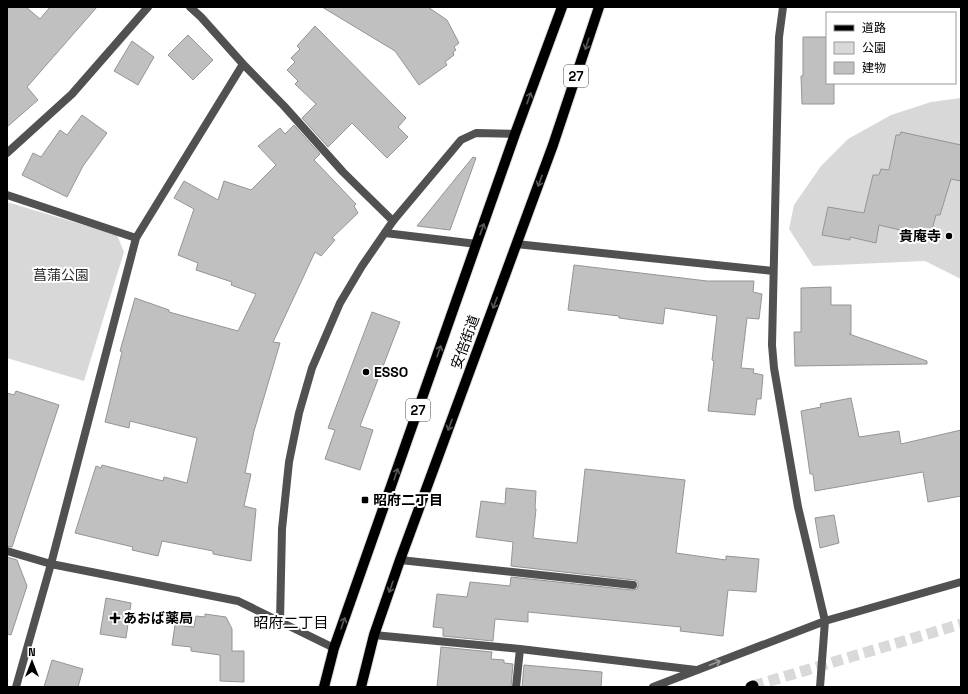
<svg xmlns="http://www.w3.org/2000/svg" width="968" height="694" viewBox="0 0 968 694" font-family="'Space Grotesk','Noto Sans JP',sans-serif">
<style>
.green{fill:#d8d8d8}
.building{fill:#c0c0c0;stroke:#959595}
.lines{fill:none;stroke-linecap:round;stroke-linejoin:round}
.trunk-tunnel{stroke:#d9d9d9;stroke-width:11;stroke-dasharray:11 5.5;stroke-linecap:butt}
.primary-casing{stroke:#dbdbdb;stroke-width:12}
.trunk-casing{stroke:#dbdbdb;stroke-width:12}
.minor{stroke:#515151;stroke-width:8}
.tertiary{stroke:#515151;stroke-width:8}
.primary{stroke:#000;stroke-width:10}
.trunk{stroke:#000;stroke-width:11}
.oneway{stroke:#595959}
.oneway2{stroke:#979797}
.poi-dot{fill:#000;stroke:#fff;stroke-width:1.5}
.labels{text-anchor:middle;stroke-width:4;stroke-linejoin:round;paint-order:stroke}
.shield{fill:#fff;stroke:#4c4c4c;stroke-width:1}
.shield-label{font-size:13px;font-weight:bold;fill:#000}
.poi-label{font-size:14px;font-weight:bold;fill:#000;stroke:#fff;text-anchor:start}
.park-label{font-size:14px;fill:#2f2f2f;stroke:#fff}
.street-label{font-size:14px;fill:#000;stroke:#fff}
.neighbourhood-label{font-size:15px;fill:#000;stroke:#fff}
</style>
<rect width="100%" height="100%" fill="#fff"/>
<!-- green -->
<path class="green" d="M961,98V279L925,261L813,266L789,229L794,205L821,166L848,139L891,115L931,102Z
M7,202L117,235L124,252L84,381L7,358Z"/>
<!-- building -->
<path class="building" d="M7,7H26L40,19L50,7H97L27,87L38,100L7,127Z
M322,7H428L447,20L459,43L454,47L456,50L453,52L454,55L445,62L447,65L419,85L395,51Z
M315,26L406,118L398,127L408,137L387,158L352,123L328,147L302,118L316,104L295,84L298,81L287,70L295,62L291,58L300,49L297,46Z
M188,35L213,60L193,80L168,55Z
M803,37H827V83H834V104H802L801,76H803Z
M132,41L154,57L138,85L114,71Z
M82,115L107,133L83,166L67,197L22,175L33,153L41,157L60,130L67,135Z
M294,125L320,154L314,160L356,204L354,206L358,213L332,238L335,240L321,256L315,252L273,342L280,343L254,431L245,473L251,474L244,506L256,509L251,561L213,554V551L162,541L158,556L132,550L133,547L75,533L96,466L101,468L102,465L163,481L164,477L187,483L197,438L130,421L129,428L105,422L122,352L120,351L135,298L169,310V312L238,331L256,294L231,285L232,282L196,270L198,263L178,255L194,209L174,198L184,181L218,200L224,181L251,190L276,165L258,146L280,128L285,134Z
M901,132L961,145V181L951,179L940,215H936L930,237L879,225L876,243L850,237V240L822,235L828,207L864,213L873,175H879L881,169L889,170L896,135H900Z
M473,157L476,158L450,230L417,226Z
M574,265L707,281H754L753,292L762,294L759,319L747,318L741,368L754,369L753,373L763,375L761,399H757L755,415L708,411L714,361L712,360L717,316L665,308L663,324L619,318V316L568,310Z
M831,287V305H851V334H849L927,361V364L795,366L794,332H801V288Z
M372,312L400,322L360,426L373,430L360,470L325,459L335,430L328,428Z
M16,391L59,405L12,547L7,546V393L14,395Z
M851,398L859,437L899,431L901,444L961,430V496L928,502L923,472L815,491L813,474H810L801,411L821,407L820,404Z
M585,469L685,480L676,553L726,560V556L759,559L756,592L728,590L723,636L680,631L681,627L528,612V622L495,619L493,641L443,636V628L433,627L437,594L467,597L470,582L510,586L511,577L632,590L637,589L638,586V583L637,581L634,580L511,566L513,542L476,537L481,501L505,504L506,488L536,491L535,509H536L533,538L577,543Z
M834,515L839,543L820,548L815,518Z
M7,557L17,560L27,586L11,635L7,634Z
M106,598L131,603L126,638L100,634Z
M205,614L226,617L232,629V651H244V682L220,681V655L191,651V647L172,645L175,625L194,627L196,616L205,617Z
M441,647L492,652L491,659L504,660V663L513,664L511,687H437Z
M52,660L83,669L78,687H44Z
M524,665L602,672L601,687H522Z"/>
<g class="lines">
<!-- trunk-tunnel -->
<path class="trunk-tunnel" d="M753,686L961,624"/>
<!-- primary casing -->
<g class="primary-casing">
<path id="primary" d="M324,687L334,648L515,134L562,7
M361,687L374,635L400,560L553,145L599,7"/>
</g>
<!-- trunk casing -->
<g class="trunk-casing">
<path id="trunk" d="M751,687L753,686"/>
</g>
<!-- minor -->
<path class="minor" d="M190,7L201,17L243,64L284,106L343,172L393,221
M783,7L779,37L772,345L774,368L798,507L825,621L820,687
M7,153L72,94L148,7
M7,195L136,238L51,564L16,687
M385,233L477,244
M136,238L243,64
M516,244L773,271
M7,551L51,564L238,601L334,648
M400,560L633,585
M374,635L520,649L516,687
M520,649L696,670
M653,687L825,621L961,582"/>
<!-- tertiary -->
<path class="tertiary" d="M280,621L282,529L289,462L299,413L312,368L340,303L362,266L393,221L461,140L476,133L515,134"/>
<!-- primary -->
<use href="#primary" class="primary"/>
<!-- trunk -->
<use href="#trunk" class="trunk"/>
</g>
<!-- one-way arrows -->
<defs><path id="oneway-shaft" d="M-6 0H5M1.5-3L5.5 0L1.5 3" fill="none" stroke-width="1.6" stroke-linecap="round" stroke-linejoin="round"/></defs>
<g class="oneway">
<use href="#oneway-shaft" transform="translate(587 44) rotate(108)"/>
<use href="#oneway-shaft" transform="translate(529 98) rotate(-70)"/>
<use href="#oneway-shaft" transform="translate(540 181) rotate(110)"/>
<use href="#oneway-shaft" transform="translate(482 229) rotate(-71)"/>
<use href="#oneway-shaft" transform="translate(495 303) rotate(110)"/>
<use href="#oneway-shaft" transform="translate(439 351) rotate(-71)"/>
<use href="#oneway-shaft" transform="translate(450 425) rotate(110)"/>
<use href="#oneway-shaft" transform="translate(396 474) rotate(-71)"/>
<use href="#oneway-shaft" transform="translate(391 587) rotate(109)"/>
<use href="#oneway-shaft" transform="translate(343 623) rotate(-71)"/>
</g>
<use class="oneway2" href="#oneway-shaft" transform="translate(715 663) rotate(-21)"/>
<!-- markers -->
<g class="poi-dot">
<circle cx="949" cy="236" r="4"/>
<circle cx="366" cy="372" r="4"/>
<rect x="361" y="496" width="8" height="8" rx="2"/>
<path d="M113 612h4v4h4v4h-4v4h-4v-4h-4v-4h4z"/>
</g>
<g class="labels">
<!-- shield labels -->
<g class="shield">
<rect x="564" y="65" width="24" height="22" rx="3"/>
<rect x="406" y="399" width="24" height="22" rx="3"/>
</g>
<g class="shield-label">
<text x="576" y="81">27</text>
<text x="418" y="415">27</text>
</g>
<!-- poi labels -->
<g class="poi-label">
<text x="941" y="241" text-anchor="end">貴庵寺</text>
<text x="374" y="377">ESSO</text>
<text x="373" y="505">昭府二丁目</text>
<text x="123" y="623">あおば薬局</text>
</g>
<!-- park labels -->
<g class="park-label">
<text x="61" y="280">菖蒲公園</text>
</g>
<!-- street labels -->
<g class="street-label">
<text transform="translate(465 342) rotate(-70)" y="5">安倍街道</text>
</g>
<!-- neighbourhood labels -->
<g class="neighbourhood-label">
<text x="291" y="628">昭府二丁目</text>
</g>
</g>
<!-- border -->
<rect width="968" height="694" fill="none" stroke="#000000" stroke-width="16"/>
<!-- legend -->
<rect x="826" y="12" width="130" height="72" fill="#ffffff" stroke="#999999"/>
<rect x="834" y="25" width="20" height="6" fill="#000000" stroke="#999999"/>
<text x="862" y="32" font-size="12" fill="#000000">道路</text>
<rect x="834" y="42" width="20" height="12" fill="#d8d8d8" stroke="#999999"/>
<text x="862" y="52" font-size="12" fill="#000000">公園</text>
<rect x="834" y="62" width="20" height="12" fill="#c0c0c0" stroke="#999999"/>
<text x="862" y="72" font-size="12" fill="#000000">建物</text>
<!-- north arrow -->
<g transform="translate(32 662)" stroke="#ffffff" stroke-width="3" paint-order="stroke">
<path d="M0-3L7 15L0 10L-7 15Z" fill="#000000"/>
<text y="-6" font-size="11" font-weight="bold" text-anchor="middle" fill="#000000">N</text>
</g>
</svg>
